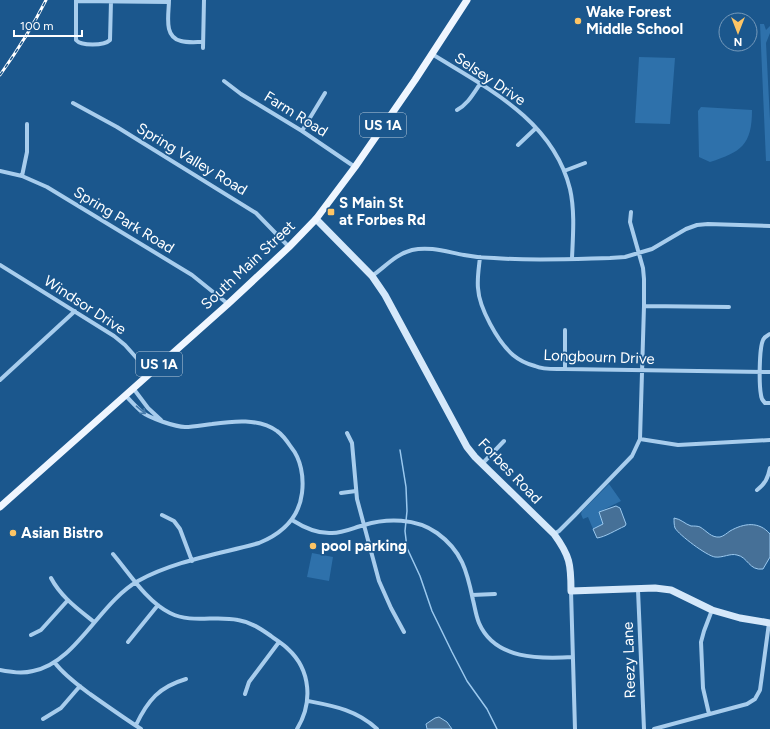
<svg xmlns="http://www.w3.org/2000/svg" width="770" height="729" viewBox="0 0 770 729" font-family="Figtree,sans-serif">
<style>
.green{fill:#2e71ab}
.water{fill:#467097;stroke:#9bc9ef}
.lines{fill:none;stroke-linecap:round;stroke-linejoin:round}
.stream{stroke:#9bc9ef;stroke-width:1.5}
.street{stroke:#a8cded;stroke-width:4}
.secondary{stroke:#d5e8fa;stroke-width:7}
.primary{stroke:#eff6ff;stroke-width:7}
.rail-casing{stroke:#fff;stroke-width:3}
.rail{stroke:#1b578d;stroke-width:1.5;stroke-dasharray:4.5;stroke-linecap:butt}
.oneway{stroke:#457aaa}
.poi-dot{fill:#fec565;stroke:#1b578d;stroke-width:1.5}
.labels{text-anchor:middle;stroke-width:3.5;stroke-linejoin:round;paint-order:stroke}
.shield{fill:#1b578d;stroke:#bbcddd;stroke-width:1}
.shield-label{font-size:14px;font-weight:bold;fill:#fff}
.poi-label{font-size:15px;font-weight:bold;fill:#fff;stroke:#1b578d;text-anchor:start}
.street-label{font-size:15px;fill:#fff;stroke:#1b578d}
</style>
<rect width="100%" height="100%" fill="#1b578d"/>
<!-- green -->
<path class="green" d="M760,24H764L766,30L770,26V33L766,43L770,120V161H766Z
M639,57L675,58L670,124L635,123Z
M701,107L752,110C752,145 741,152 710,162L699,157L698,111Z
M609,484L621,501L599,512L603,524L593,529L588,517L583,519L581,514L582,511Z
M312,553L333,557L329,581L307,577Z"/>
<!-- water -->
<path class="water" d="M616,506L620,508L626,524L625,526C616,530 605,537 597,538L593,529L603,524L599,512Z
M674,518C681,519 685,524 691,526C694,526 698,526 700,527C707,531 711,538 720,537C724,536 727,533 730,531C744,523 759,521 770,534V557L763,569C749,571 748,557 737,555C730,553 723,558 715,557C707,556 679,535 675,528C674,525 674,521 674,518Z
M439,717L447,722L452,729H427L426,724L435,718Z"/>
<g class="lines">
<!-- stream -->
<path class="stream" d="M400,450L406,487L407,511L405,531L407,548L420,576L432,611L452,652L467,681L487,709L497,729"/>
<!-- street -->
<path class="street" d="M76,0V40C81,46 104,46 110,40L111,1
M169,0C169,14 163,37 181,41C188,43 196,42 203,42
M76,1L169,2
M203,48L204,0
M432,54C487,88 553,120 570,189C575,211 573,236 572,258
M224,81L241,94L302,131L355,167
M73,103L117,127L256,213L289,247
M457,110C468,104 473,94 480,84
M302,131L325,93
M518,145L536,128
M0,171L22,176L47,187L192,275L228,304
M564,171L585,163
M22,176L27,152V124
M480,257C479,267 477,278 478,288C479,308 498,342 513,355C519,360 527,364 535,366C544,370 555,369 565,369L770,372
M0,265L114,336L125,345L150,373
M372,276C385,267 396,254 412,250C430,246 447,252 464,255C474,257 484,258 494,258C532,261 572,259 610,258L625,257L652,249L686,229L697,225L708,224L770,226
M644,306L729,307
M770,334C767,336 764,337 763,340C759,349 759,385 761,395C761,399 763,401 765,403H770
M565,369V330
M0,380L75,311
M133,388L148,408L161,420
M347,433L352,443L357,499L379,581L391,608L404,632
M640,439L678,445L770,440
M482,464L504,441
M757,490C765,484 768,478 770,468
M341,493L356,491
M162,515L174,521L180,529L192,561
M292,520C303,527 318,534 332,533C343,533 353,528 364,525C387,518 416,518 437,533C462,551 467,571 473,600C475,608 476,616 479,623C495,660 540,659 573,657
M554,534L559,531L575,515L632,456L640,439L644,306V279L643,268L630,222L631,212
M113,554C129,573 147,602 170,613C192,624 215,615 238,620C251,622 261,629 271,636C276,640 283,644 288,649C311,670 313,703 297,729
M51,578C61,597 78,609 94,622
M638,590L644,729
M571,591L575,729
M472,595L495,594
M31,635L41,630L68,600
M128,642L158,605
M55,663C65,676 78,685 90,694C107,706 124,718 141,729
M0,670C11,672 22,674 33,671C76,663 99,603 138,581C174,561 219,554 259,543C281,534 299,518 302,493C304,477 301,459 291,447C287,441 283,435 277,431C259,418 233,421 212,424C203,425 194,427 185,427C176,427 149,418 142,412C136,407 131,401 125,395
M245,694L249,682L279,642
M308,701C334,706 357,710 377,729
M709,714L703,688L701,642L704,631L712,610
M43,719L61,708L80,686
M136,725C148,700 159,687 186,679
M654,729L747,704L755,699L760,690L769,623"/>
<!-- secondary -->
<path class="secondary" d="M316,219L372,276L385,295L467,447L475,457L554,534C570,556 571,564 571,591L655,588L671,590L712,610L740,618L770,623"/>
<!-- primary -->
<path class="primary" d="M0,507L228,304L289,247L316,219L355,167L415,80L467,0"/>
<!-- rail casing -->
<g class="rail-casing">
<path id="rail" d="M0,75C17,51 33,26 46,0"/>
</g>
<!-- rail -->
<use href="#rail" class="rail"/>
</g>
<!-- one-way arrows -->
<defs><path id="oneway-shaft" d="M-6 0H5M1.5-3L5.5 0L1.5 3" fill="none" stroke-width="1.6" stroke-linecap="round" stroke-linejoin="round"/></defs>
<use class="oneway" href="#oneway-shaft" transform="translate(141 410) rotate(40)"/>
<!-- markers -->
<g class="poi-dot">
<circle cx="578" cy="21" r="4"/>
<rect x="327" y="208" width="8" height="8" rx="2"/>
<circle cx="13" cy="533" r="4"/>
<circle cx="313" cy="546" r="4"/>
</g>
<g class="labels">
<!-- shield labels -->
<g class="shield">
<rect x="360" y="113" width="46" height="24" rx="3"/>
<rect x="136" y="352" width="46" height="24" rx="3"/>
</g>
<g class="shield-label">
<text x="383" y="130">US 1A</text>
<text x="159" y="369">US 1A</text>
</g>
<!-- poi labels -->
<g class="poi-label">
<text x="586" y="17">Wake Forest<tspan x="586" dy="17">Middle School</tspan></text>
<text x="339" y="208">S Main St<tspan x="339" dy="17">at Forbes Rd</tspan></text>
<text x="21" y="538">Asian Bistro</text>
<text x="321" y="551">pool parking</text>
</g>
<!-- street labels -->
<g class="street-label">
<text transform="translate(490 79) rotate(34)" y="5">Selsey Drive</text>
<text transform="translate(296 114) rotate(32)" y="5">Farm Road</text>
<text transform="translate(192 159) rotate(31)" y="5">Spring Valley Road</text>
<text transform="translate(124 220) rotate(31)" y="5">Spring Park Road</text>
<text transform="translate(248 265) rotate(-43)" y="5">South Main Street</text>
<text transform="translate(85 305) rotate(33)" y="5">Windsor Drive</text>
<text transform="translate(599 357) rotate(2)" y="5">Longbourn Drive</text>
<text transform="translate(510 471) rotate(46)" y="5">Forbes Road</text>
<text transform="translate(629 660) rotate(-92)" y="5">Reezy Lane</text>
</g>
</g>
<!-- north arrow -->
<g transform="translate(738 32) rotate(180)"><circle r="19" fill="#1b578d" stroke="#769abb"/>
<path d="M0-3L7 15L0 10L-7 15Z" fill="#fec565"/>
<text y="-6" font-size="11" font-weight="bold" text-anchor="middle" fill="#ffffff">N</text>
</g>
<!-- scale -->
<path d="M14 30v6h68v-6" fill="none" stroke="#ffffff" stroke-width="2"/>
<text x="20" y="30" font-size="12" fill="#ffffff" stroke="#1b578d" stroke-width="3" paint-order="stroke">100 m</text>
</svg>
